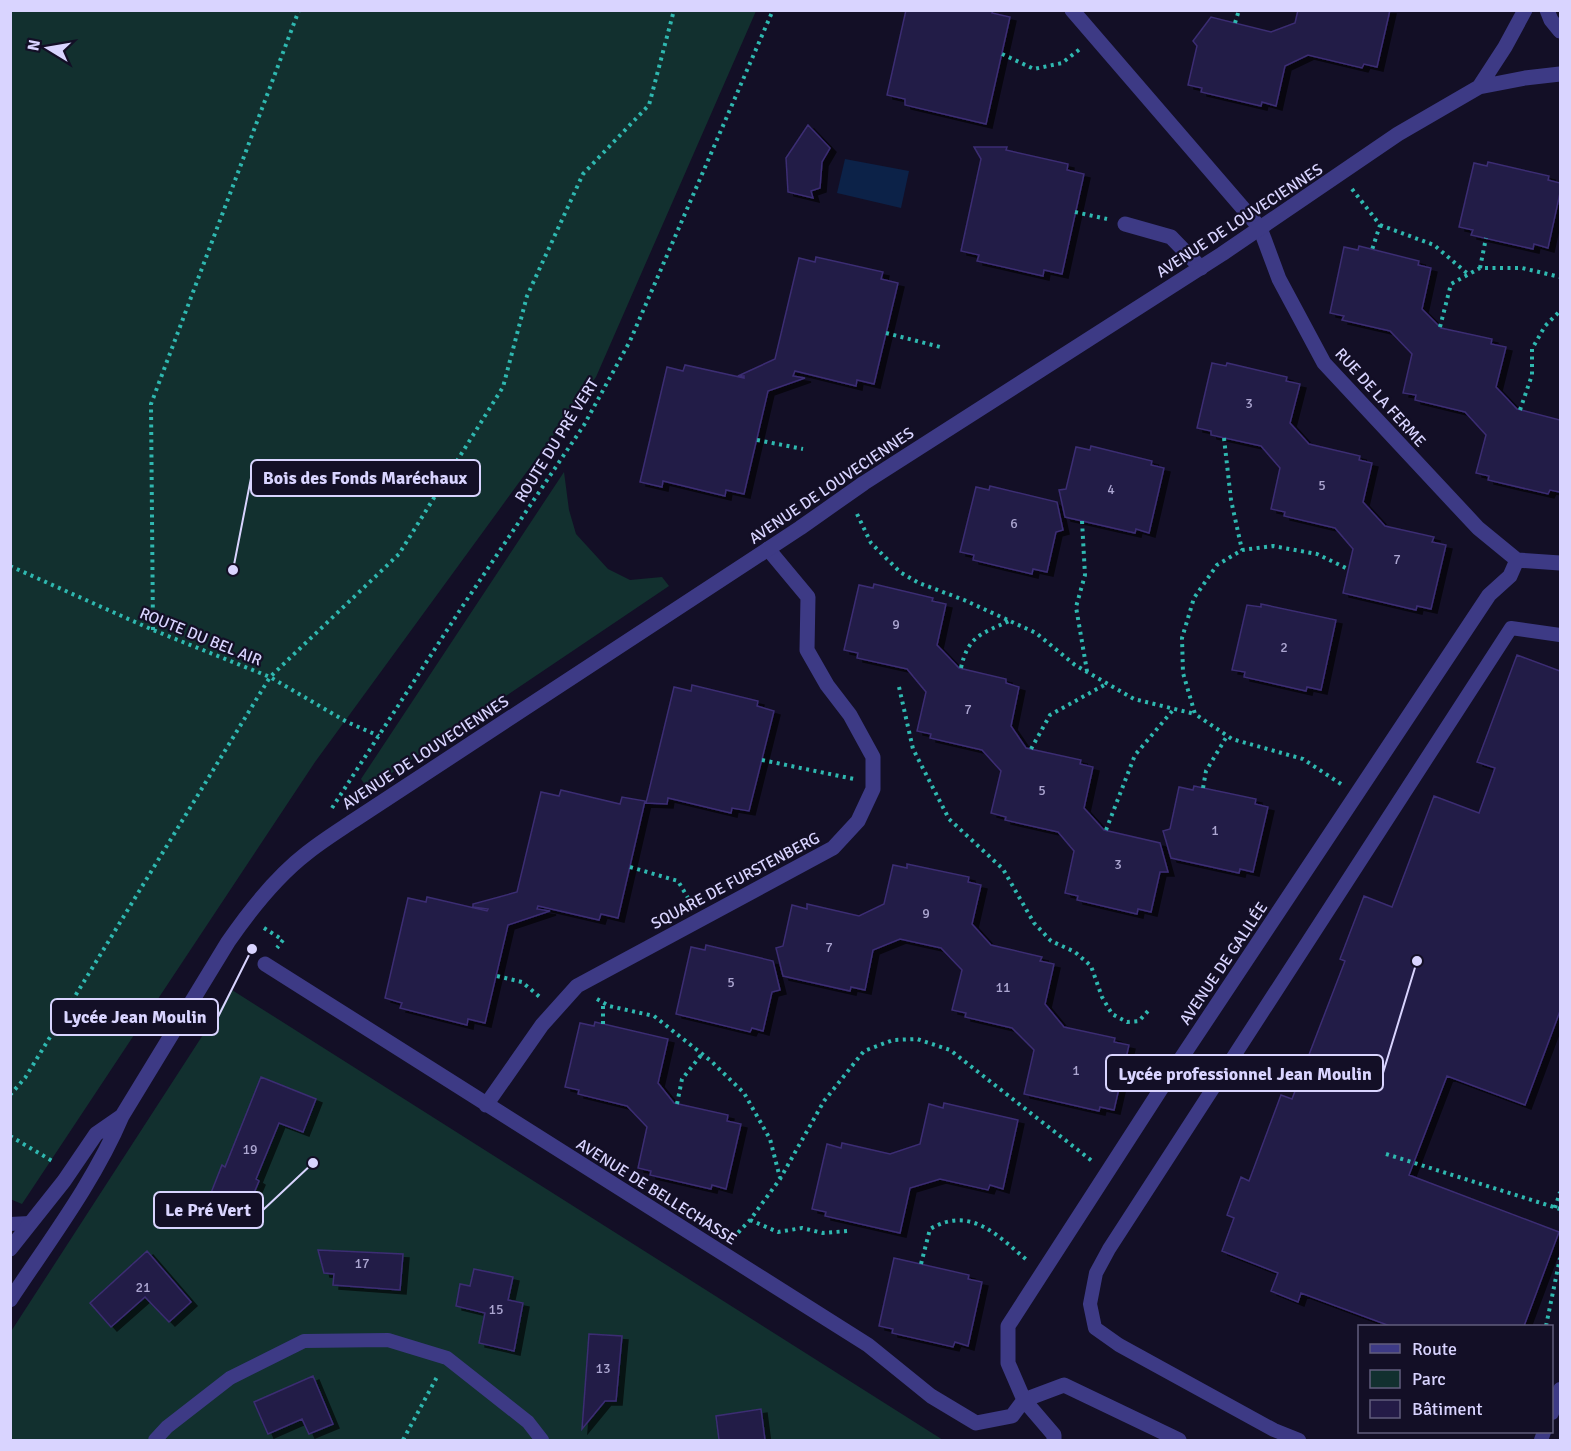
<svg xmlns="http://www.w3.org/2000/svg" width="1571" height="1451" viewBox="0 0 1571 1451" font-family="Signika,sans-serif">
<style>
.green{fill:#12302f}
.water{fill:#0c2248}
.building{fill:#241b47;stroke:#3b2d73;stroke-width:1.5;filter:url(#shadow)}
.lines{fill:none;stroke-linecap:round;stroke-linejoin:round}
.path{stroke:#2fb8b0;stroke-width:4;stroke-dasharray:3 4.5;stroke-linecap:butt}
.service{stroke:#3d3a85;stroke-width:14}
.minor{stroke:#3d3a85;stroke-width:15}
.tertiary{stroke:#3d3a85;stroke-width:15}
.labels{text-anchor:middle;stroke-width:4.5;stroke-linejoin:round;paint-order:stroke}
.number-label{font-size:14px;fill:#aca6d1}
.street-label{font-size:16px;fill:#d9d4ff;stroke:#130f26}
.leader{fill:none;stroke:#d9d4ff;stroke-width:2}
.callout-dot{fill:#d9d4ff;stroke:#130f26;stroke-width:2}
.callout{fill:#130f26;stroke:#d9d4ff;stroke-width:2}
.callout-label{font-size:18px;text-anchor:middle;font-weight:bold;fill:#d9d4ff}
</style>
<defs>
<filter id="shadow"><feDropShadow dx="6" dy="4" stdDeviation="0" flood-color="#0009"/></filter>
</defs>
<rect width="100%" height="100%" fill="#130f26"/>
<!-- green -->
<path class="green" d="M10,11H756L596,377L315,762L22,1204L10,1199Z
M564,472L569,510L576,534L608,569L630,580L662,577L669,586L368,789L361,779Z
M232,990L943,1440H11L10,1333Z"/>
<!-- water -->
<path class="water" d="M845,159L909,171L901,208L837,193Z"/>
<!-- building -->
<path class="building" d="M906,10H993L992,13L1010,17L986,124L905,105V99L887,95Z
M1298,10H1390L1377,67L1364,64L1362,68L1308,55L1285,66L1276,106L1262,102L1261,106L1201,92L1202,88L1188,85L1197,46L1193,41L1211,17L1271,32L1295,23Z
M808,125L830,148L822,162L820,188L811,191L813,198L788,192L786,158Z
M974,147H1007L1006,150L1068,164L1067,170L1084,174L1062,274L1044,270L1043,276L977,261L979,255L961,251L981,159Z
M1488,162L1549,176L1548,180L1560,183V193L1548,248L1534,244L1533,249L1471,235L1473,230L1459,227L1474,163L1487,166Z
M1359,246L1419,261L1418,265L1431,268L1422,309L1441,328L1492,339L1491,344L1506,347L1496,387L1517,409L1560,420V492L1550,490L1548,494L1488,480L1489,476L1476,473L1486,435L1465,412L1415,400L1416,395L1403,393L1412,354L1390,331L1342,320L1344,316L1330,313L1344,247L1358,250Z
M816,257L883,272L881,279L898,283L874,384L857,380L856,386L795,371L793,376L805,378L768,391L744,494L726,490L725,496L663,481L662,487L640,482L667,367L683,371L685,365L744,378V376H738L775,359L799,258L815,262Z
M1212,363L1226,366L1227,363L1287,377L1286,381L1300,384L1290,423L1309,444L1360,456L1359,460L1372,463L1363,502L1385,526L1434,537L1432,542L1446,545L1431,609L1417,606L1416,610L1343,593L1353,549L1335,528L1284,516L1285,512L1271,509L1280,468L1261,446L1211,435V431L1197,428Z
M1091,446L1152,461L1151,465L1164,468L1149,533L1136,529L1135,533L1065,517L1059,490L1066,489L1076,447L1090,450Z
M990,486L1057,502L1063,530L1056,532L1047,572L1033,569L1032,574L973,560L974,555L960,552L976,487L989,490Z
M874,584L933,598L932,601L946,604L937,645L959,668L1006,679V683L1019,687L1011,726L1026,748L1081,760L1080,764L1093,767L1084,808L1104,830L1160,843L1168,872H1160L1151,912L1138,909L1137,914L1077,900L1078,896L1065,893L1074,851L1058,832L1005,820L1006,817L991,813L1001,771L982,750L930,738L931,734L917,731L926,692L907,669L857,658L858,653L844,650L859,585L873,588Z
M1261,604L1336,620L1321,690L1307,687L1306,691L1244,677L1245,672L1232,670L1247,605L1261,607Z
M1517,655L1560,671V1011L1525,1105L1447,1076L1409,1175L1559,1232L1524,1326H1390L1301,1293L1298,1302L1271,1291L1278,1273L1222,1251L1234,1218L1227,1215L1241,1177L1249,1181L1281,1095L1292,1099L1345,961L1340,959L1364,896L1392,907L1434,796L1479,813L1495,768L1477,762Z
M692,685L758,701L757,706L774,711L749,811L732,808L731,813L668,798L667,804L646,803L674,687L691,691Z
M1194,786L1256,799L1255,804L1268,807L1253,872L1240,869L1239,873L1171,858L1163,831L1170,829L1179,787L1193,790Z
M561,790L620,804L622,797L645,801L618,918L601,914L599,920L538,906L537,909L550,911L508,925L485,1023L468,1019L467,1025L400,1008L402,1003L385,998L408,898L426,902L427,897L487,911L488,909L473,907V904L517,892L541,792L559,796Z
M907,864L969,877L968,882L981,885L972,924L991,945L1042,957L1040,961L1054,964L1045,1004L1064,1027L1115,1038L1114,1042L1129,1045L1114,1110L1100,1107L1099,1111L1024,1094L1034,1050L1012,1028L965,1017L966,1013L952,1010L962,970L941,948L900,939L873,950L865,990L851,987L850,991L783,976L776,948L783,946L792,905L807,909V904L859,916L884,904L893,865L907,868Z
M706,945L773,961L780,990L772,992L763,1031L752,1028L750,1032L676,1014L691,947L705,950Z
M595,1022L668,1039L658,1083L674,1103L728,1115L727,1121L741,1124L726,1189L712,1185L711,1189L650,1175L651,1171L638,1168L647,1127L627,1106L578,1094L579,1090L565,1087L580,1023L594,1026Z
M261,1077L316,1099L303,1132L279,1123L256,1179L259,1181L246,1212L209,1198L222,1165L225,1167Z
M944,1103L1018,1120L1003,1189L990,1185L988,1190L940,1179L910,1188L900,1233L825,1216L826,1212L812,1209L827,1144L841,1148L842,1143L890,1154L920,1144L929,1104L943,1108Z
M318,1250L403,1254L400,1290L333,1285L334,1274L324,1273Z
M147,1251L191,1302L169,1322L145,1297L111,1327L90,1303Z
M894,1258L969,1275L968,1279L982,1282L968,1346L955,1342L953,1347L892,1333L893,1329L879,1326Z
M474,1269L513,1277L508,1300L523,1303L514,1351L479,1343L485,1313L456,1306L460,1284L470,1286Z
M589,1334L622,1336L616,1401H605L582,1429Z
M313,1376L333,1424L309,1434L302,1419L268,1434L254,1402Z
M761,1409L765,1440H719L716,1416Z"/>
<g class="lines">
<!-- path -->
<path class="path" d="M1235,23L1239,10
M1002,54L1034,69L1062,63L1080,49
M1352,189L1380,225L1372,250
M1075,212L1107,219
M1380,225L1434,245L1468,274
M1480,268L1486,238
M1440,327L1451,284L1480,268H1522L1560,277
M886,333L940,347
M1520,410L1532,375V349L1545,326L1560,311
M1224,438L1231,500L1242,550
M757,440L803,449
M857,514L871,543L900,572L919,583L964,600L1036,633L1075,665L1134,699L1195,714
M1082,521L1085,575L1076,607L1087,671
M10,566L153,630L270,677L347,722L379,736
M153,630L151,404L299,10
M961,668C968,636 981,634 1009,621
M899,687L913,749L949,819L1003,869L1034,923L1051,941L1075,952L1091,966L1102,997L1112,1014L1127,1022L1139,1021L1148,1011
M1031,749L1050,715L1106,684
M762,760L854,779
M1341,784L1303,759L1232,739L1195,714L1183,673L1182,638L1194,598L1217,565L1242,550L1273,546L1317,554L1348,569
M1203,788L1206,771L1227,736
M332,808L462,607L584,425L630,341L773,10
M1106,830L1135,755L1173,710
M630,867L678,881L691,903
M264,928L283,940L277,948
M497,976L522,982L541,998
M597,999L609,1006L654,1016L711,1061L744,1093L770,1139L780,1178
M603,1024V1003
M10,1095L25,1078L270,677L399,554L503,387L527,296L583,174L649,105L674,10
M677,1104L682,1079L702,1054
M10,1136L54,1162
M1386,1154L1560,1209
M1555,1208L1560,1192
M750,1220L778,1232L802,1228L823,1233L847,1231
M733,1238L750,1220L780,1179L824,1101L864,1051L893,1040L917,1039L950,1050L1092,1161
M921,1264L930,1229C971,1205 998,1236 1028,1261
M1546,1326L1560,1258
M403,1440L438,1375"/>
<!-- service -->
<path class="service" d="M10,1224L30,1223
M1552,1413L1560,1389
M155,1440L167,1427L230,1378L304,1341L388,1340L447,1358L528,1422L542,1440
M1299,1440L1274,1430L1119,1345L1095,1328L1090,1304L1096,1273L1109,1249L1511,628L1560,635
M1541,1440L1544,1432"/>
<!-- minor -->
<path class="minor" d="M1072,10L1260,228L1279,279L1324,363L1478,528L1517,560
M1547,10L1551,20L1560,31
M1125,224L1171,237L1201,268
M1517,560L1560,563
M265,964L868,1345L931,1396L976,1423L1012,1416L1024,1400
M486,1105L542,1025L577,986L833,848L858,821L873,789V757L850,715L827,685L807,650L808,597L768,549
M1024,1400L1064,1385L1179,1440
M1054,1440V1435L1024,1400L1008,1363V1326L1170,1075L1489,595L1510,576L1517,560"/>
<!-- tertiary -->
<path class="tertiary" d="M1479,87L1505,47L1525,10
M10,1249L64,1181L96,1134L122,1116
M10,1300C49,1241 94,1182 122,1116L228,942C250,910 276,877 307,853C322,841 338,831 353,821L800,528L864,483L1222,254L1398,134L1479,87L1525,78L1560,74"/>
</g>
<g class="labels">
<!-- number labels -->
<g class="number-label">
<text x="1249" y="408">3</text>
<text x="1322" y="490">5</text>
<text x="1111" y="494">4</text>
<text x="1014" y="528">6</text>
<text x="1397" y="564">7</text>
<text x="896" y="629">9</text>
<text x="1284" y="652">2</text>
<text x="968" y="714">7</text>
<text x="1042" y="795">5</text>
<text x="1215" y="835">1</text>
<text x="1118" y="869">3</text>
<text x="926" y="918">9</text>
<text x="829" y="952">7</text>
<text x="731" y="987">5</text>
<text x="1003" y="992">11</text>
<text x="1076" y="1075">1</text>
<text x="250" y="1154">19</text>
<text x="362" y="1268">17</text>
<text x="143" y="1292">21</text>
<text x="496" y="1314">15</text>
<text x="603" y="1373">13</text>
</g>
<!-- street labels -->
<g class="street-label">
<text transform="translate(1239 220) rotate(-33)" y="6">AVENUE DE LOUVECIENNES</text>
<text transform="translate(1381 397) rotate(48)" y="6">RUE DE LA FERME</text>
<text transform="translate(556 440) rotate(-58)" y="6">ROUTE DU PRÉ VERT</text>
<text transform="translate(831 485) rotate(-34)" y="6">AVENUE DE LOUVECIENNES</text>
<text transform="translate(201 636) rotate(22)" y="6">ROUTE DU BEL AIR</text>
<text transform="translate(425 752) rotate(-33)" y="6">AVENUE DE LOUVECIENNES</text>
<text transform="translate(735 880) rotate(-28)" y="6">SQUARE DE FURSTENBERG</text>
<text transform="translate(1223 963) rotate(-56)" y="6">AVENUE DE GALILÉE</text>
<text transform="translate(657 1191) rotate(32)" y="6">AVENUE DE BELLECHASSE</text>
</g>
</g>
<!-- callouts -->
<path class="leader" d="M233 570L251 478M252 949L218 1017M1417 961L1383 1073M313 1163L263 1210"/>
<g class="callout-dot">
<circle cx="233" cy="570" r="6"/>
<circle cx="252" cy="949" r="6"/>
<circle cx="1417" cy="961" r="6"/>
<circle cx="313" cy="1163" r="6"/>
</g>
<g class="callout">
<rect x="251" y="460" width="229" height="36" rx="6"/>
<rect x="51" y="999" width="167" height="36" rx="6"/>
<rect x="1106" y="1055" width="277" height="36" rx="6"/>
<rect x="154" y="1192" width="109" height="36" rx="6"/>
</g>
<g class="callout-label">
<text x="365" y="484">Bois des Fonds Maréchaux</text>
<text x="135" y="1023">Lycée Jean Moulin</text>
<text x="1245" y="1080">Lycée professionnel Jean Moulin</text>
<text x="208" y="1216">Le Pré Vert</text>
</g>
<!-- border -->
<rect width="1571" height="1451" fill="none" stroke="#d9d4ff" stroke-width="24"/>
<!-- legend -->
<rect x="1358" y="1325" width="195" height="108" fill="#130f26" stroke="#625e7d" stroke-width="1.5"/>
<rect x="1370" y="1344" width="30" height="9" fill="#3d3a85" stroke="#625e7d" stroke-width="1.5"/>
<text x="1412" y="1355" font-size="18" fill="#d9d4ff">Route</text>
<rect x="1370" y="1370" width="30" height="18" fill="#12302f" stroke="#625e7d" stroke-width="1.5"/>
<text x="1412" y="1385" font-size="18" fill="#d9d4ff">Parc</text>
<rect x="1370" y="1400" width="30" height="18" fill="#241b47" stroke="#625e7d" stroke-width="1.5"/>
<text x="1412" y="1415" font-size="18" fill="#d9d4ff">Bâtiment</text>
<!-- north arrow -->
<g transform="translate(48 48) rotate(281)" stroke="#130f26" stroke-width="4.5" paint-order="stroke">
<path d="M0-4.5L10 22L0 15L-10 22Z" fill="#d9d4ff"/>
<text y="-9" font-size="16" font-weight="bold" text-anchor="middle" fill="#d9d4ff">N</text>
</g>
</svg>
